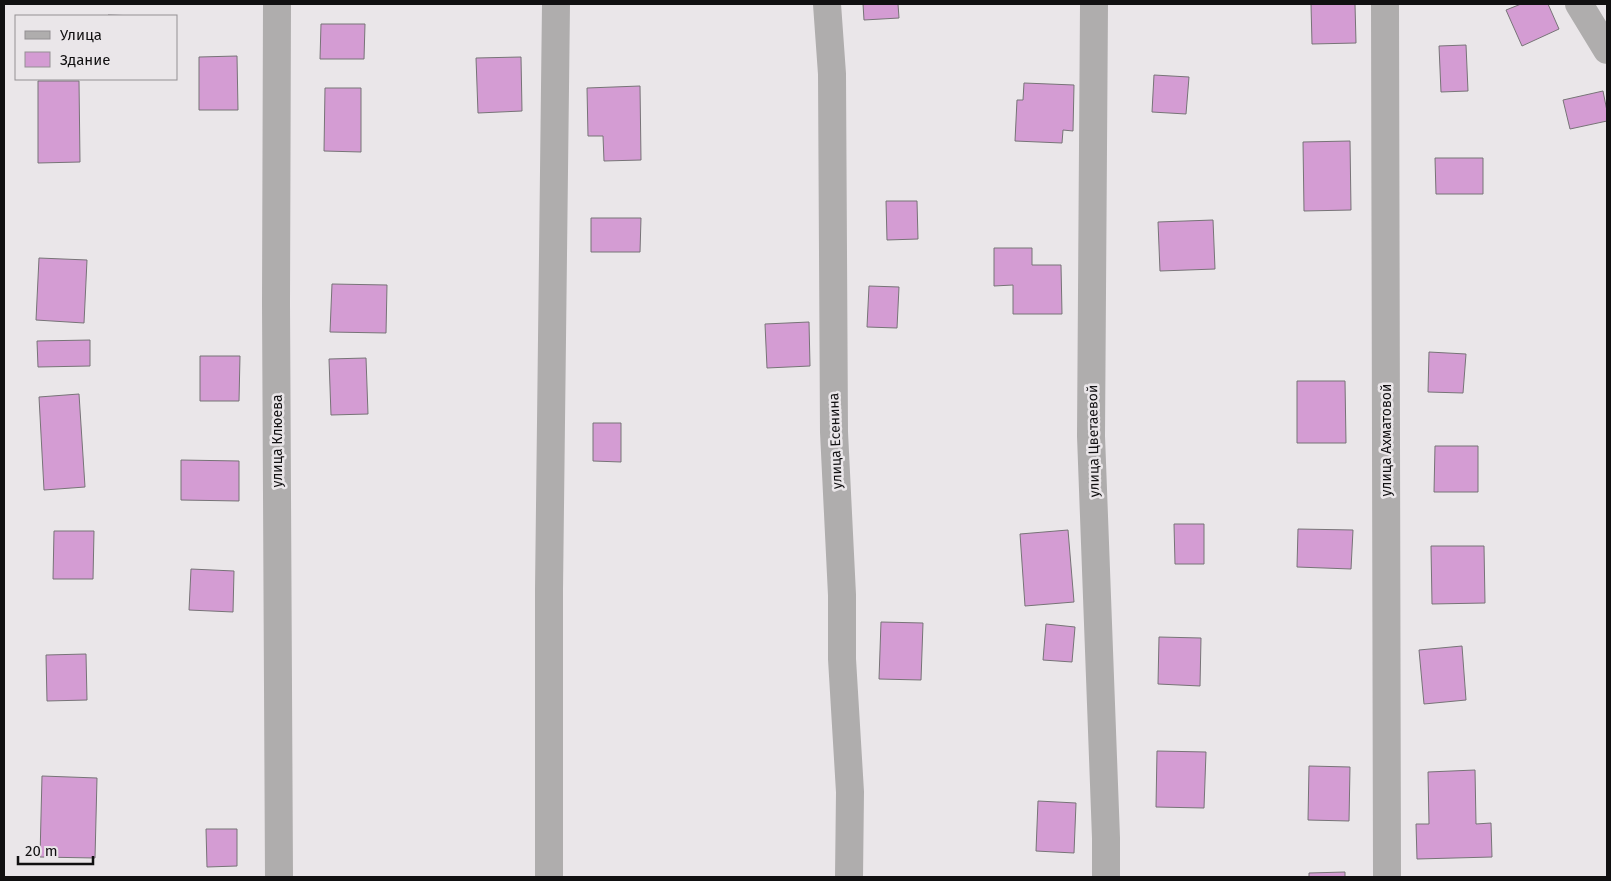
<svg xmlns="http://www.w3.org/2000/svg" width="1611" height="881" viewBox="0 0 1611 881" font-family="'Fira Sans',sans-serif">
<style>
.building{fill:#d49cd3;stroke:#777477}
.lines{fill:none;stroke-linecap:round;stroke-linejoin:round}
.street{stroke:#afadad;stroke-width:28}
.labels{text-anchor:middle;stroke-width:5;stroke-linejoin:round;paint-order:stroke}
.street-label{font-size:14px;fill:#111011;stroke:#eae6e9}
</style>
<rect width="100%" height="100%" fill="#eae6e9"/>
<!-- building -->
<path class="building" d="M863,4H898L899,18L864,20Z
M1311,4H1355L1356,43L1312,44Z
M1521,4H1548L1559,29L1522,46L1506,10Z
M108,15L138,16H107Z
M321,24H365L364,59H320Z
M1466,45L1468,91L1441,92L1439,46Z
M237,56L238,110H199V57Z
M521,57L522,111L478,113L476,58Z
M1154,75L1189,77L1186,114L1152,112Z
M38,81H79L80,162L38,163Z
M1024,83L1074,85L1073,131L1063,130L1062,143L1015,141L1017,100H1023Z
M640,86L641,160L604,161L603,136H588L587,88Z
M325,88H361V152L324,151Z
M1603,91L1607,111V121L1570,129L1563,100Z
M1350,141L1351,210L1304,211L1303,142Z
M1435,158H1483V194H1436Z
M886,201H917L918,239L887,240Z
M591,218H641L640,252H591Z
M1213,220L1215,269L1160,271L1158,222Z
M994,248H1032V265H1061L1062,314H1013V285L994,286Z
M39,258L87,260L84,323L36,320Z
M332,284L387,285L386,333L330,332Z
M869,286L899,287L897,328L867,327Z
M809,322L810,366L767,368L765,324Z
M90,340V366L38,367L37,341Z
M1429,352L1466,354L1463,393L1428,392Z
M200,356H240L239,401H200Z
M366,358L368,414L331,415L329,359Z
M1297,381H1345L1346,443H1297Z
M79,394L85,487L44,490L39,397Z
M593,423H621V462L593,461Z
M1435,446H1478V492H1434Z
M181,460L239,461V501L181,500Z
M1174,524H1204V564H1175Z
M1298,529L1353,530L1351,569L1297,567Z
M1068,530L1074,602L1025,606L1020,534Z
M54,531H94L93,579H53Z
M1431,546H1484L1485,603L1432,604Z
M191,569L234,571L233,612L189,610Z
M881,622L923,623L921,680L879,679Z
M1046,624L1075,627L1072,662L1043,660Z
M1159,637L1201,638L1200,686L1158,684Z
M1462,646L1466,700L1424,704L1419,650Z
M86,654L87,700L47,701L46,655Z
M1157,751L1206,752L1204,808L1156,807Z
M1309,766L1350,767L1349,821L1308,820Z
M1475,770L1476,824L1491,823L1492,857L1417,859L1416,824H1429L1428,772Z
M42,776L97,778L95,858L40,857Z
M1038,801L1076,803L1074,853L1036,851Z
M206,829H237V866L207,867Z
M1345,872V877H1309V873Z"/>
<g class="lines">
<!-- street -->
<path class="street" d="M277,4L276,304L279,877
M827,4L832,74L834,432L842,595V659L850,792L849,877
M1094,4L1091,436L1106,838V877
M1385,4L1387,877
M1579,4L1607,50
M549,877V590L556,4"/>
</g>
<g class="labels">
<!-- street labels -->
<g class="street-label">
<text transform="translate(1386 440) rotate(-90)" y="5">улица Ахматовой</text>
<text transform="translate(277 441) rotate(-90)" y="5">улица Клюева</text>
<text transform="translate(835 441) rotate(-92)" y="5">улица Есенина</text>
<text transform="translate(1093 441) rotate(-91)" y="5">улица Цветаевой</text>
</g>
</g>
<!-- border -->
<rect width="1611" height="881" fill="none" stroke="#111011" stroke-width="10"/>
<!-- legend -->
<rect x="15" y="15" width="162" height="65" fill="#eae6e9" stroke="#939093"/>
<rect x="25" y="31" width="25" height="8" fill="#afadad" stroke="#939093"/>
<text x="60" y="40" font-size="15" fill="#111011">Улица</text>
<rect x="25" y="52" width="25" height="15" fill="#d49cd3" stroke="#939093"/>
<text x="60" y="65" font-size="15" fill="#111011">Здание</text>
<!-- scale -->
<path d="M18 856v8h75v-8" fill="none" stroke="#111011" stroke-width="2.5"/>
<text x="25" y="856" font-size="15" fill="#111011" stroke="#eae6e9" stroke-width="4" paint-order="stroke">20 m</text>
</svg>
